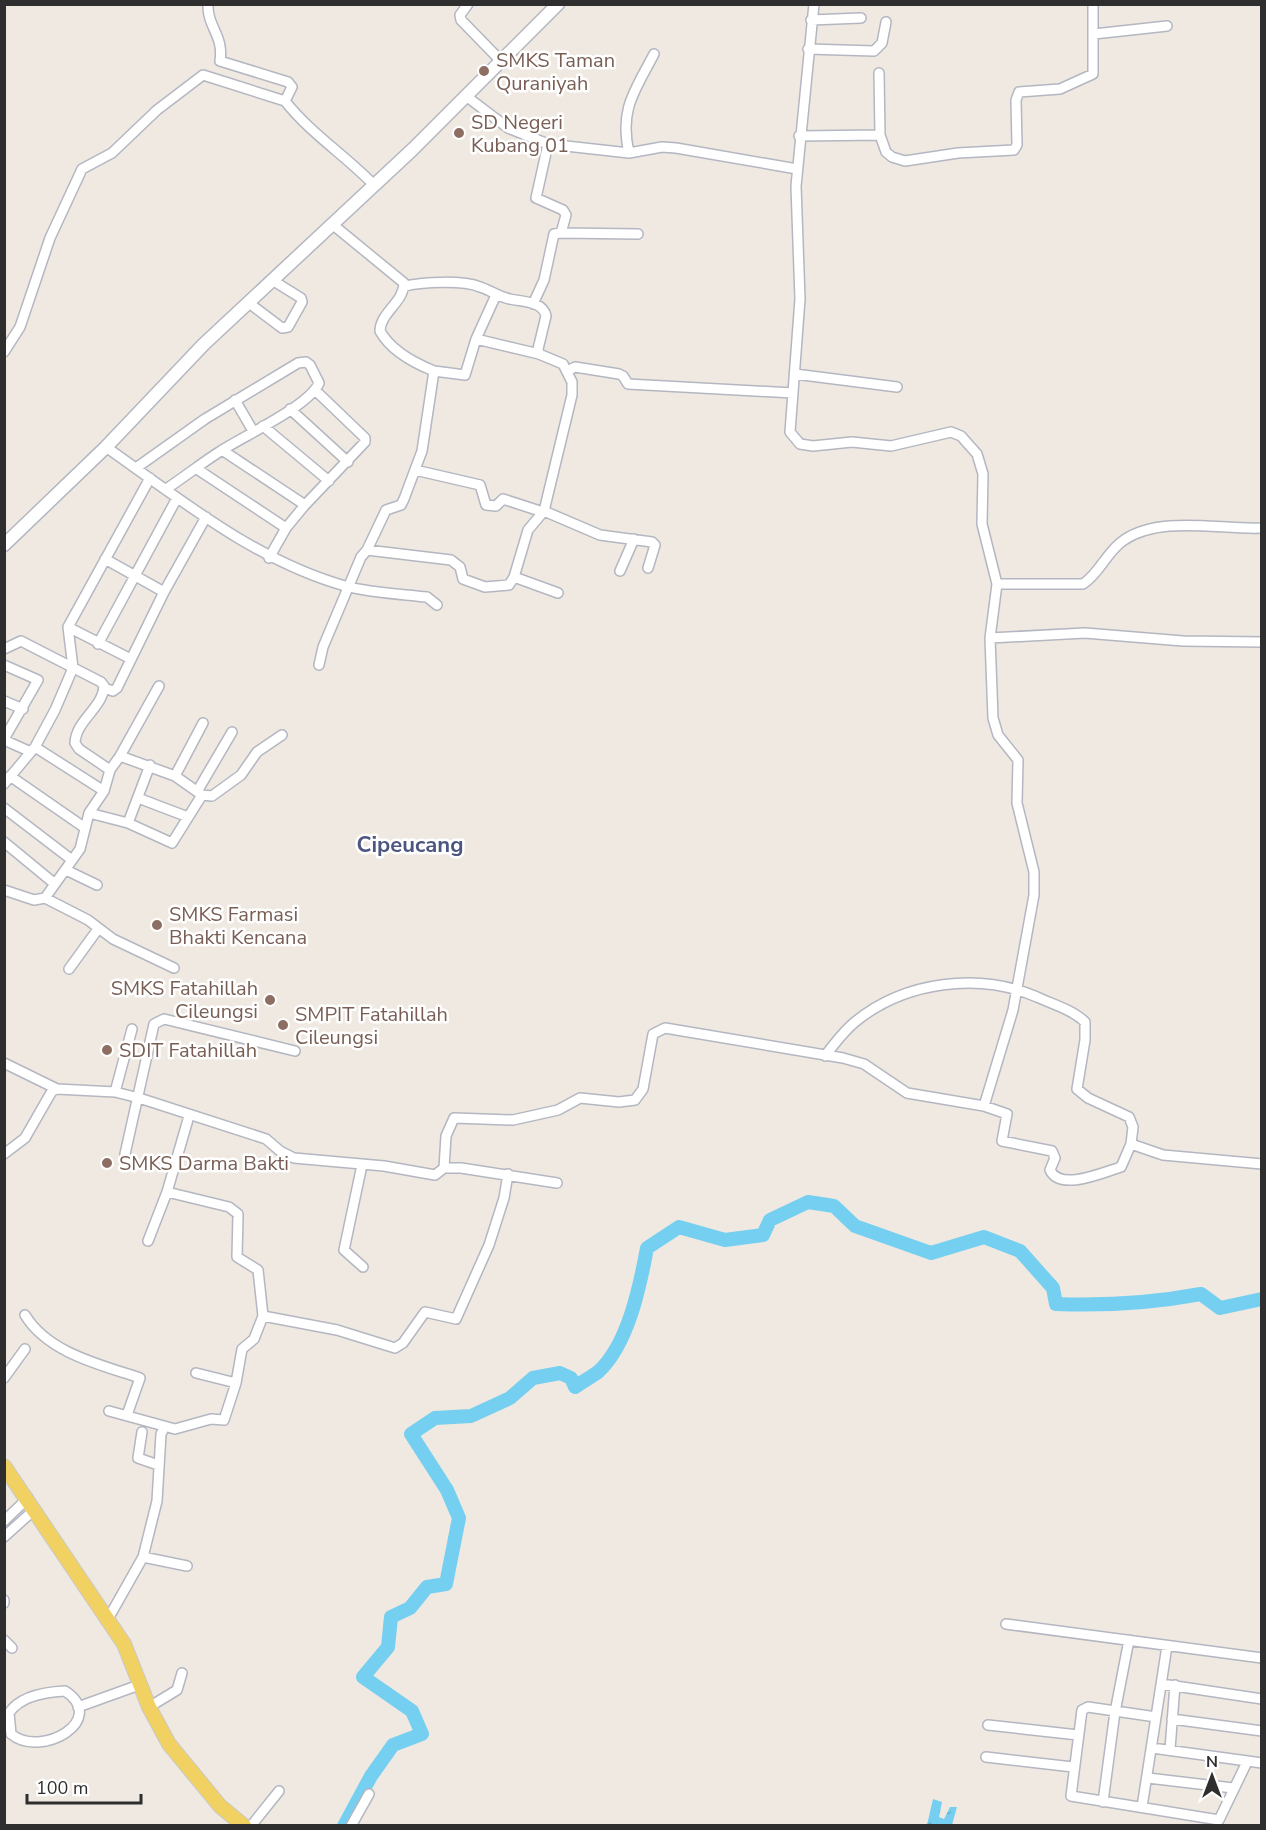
<svg xmlns="http://www.w3.org/2000/svg" width="1266" height="1830" viewBox="0 0 1266 1830" font-family="'Nunito Sans',sans-serif">
<style>
.water{fill:url(#water-ripples)}
.lines{fill:none;stroke-linecap:round;stroke-linejoin:round}
.river{stroke:#75cff0;stroke-width:14}
.street-casing{stroke:#b4b7c1;stroke-width:12}
.secondary-casing{stroke:#b4b7c1;stroke-width:15}
.primary-casing{stroke:#c9c9c9;stroke-width:16}
.street{stroke:#fff;stroke-width:9}
.secondary{stroke:#fff;stroke-width:12}
.primary{stroke:#f2d163;stroke-width:14}
.education-dot{fill:#8d6e63;stroke:#fff;stroke-width:2}
.labels{text-anchor:middle;stroke-width:5;stroke-linejoin:round;paint-order:stroke}
.education-label{font-size:20px;fill:#785e54;stroke:#fff;text-anchor:start}
.quarter-label{font-size:22px;font-weight:bold;fill:#4d5680;stroke:#fff}
</style>
<defs>
<pattern id="water-ripples" width="26" height="14" patternUnits="userSpaceOnUse" patternTransform="scale(1.5)"><rect width="26" height="14" fill="#75cff0"/><path d="M2 4q2-2 4 0t4 0M15 11q2-2 4 0t4 0" fill="none" stroke="#66b2ce"/></pattern>
</defs>
<rect width="100%" height="100%" fill="#efe9e1"/>
<!-- water -->
<path class="water" d="M933,1799L942,1802L939,1817L944,1819L950,1807H957L952,1825H927Z"/>
<g class="lines">
<!-- river -->
<path class="river" d="M344,1826L371,1776L393,1745L422,1734L412,1711L363,1677L388,1647L391,1617L410,1608L427,1587L446,1584L459,1518L447,1490L411,1434L435,1418L471,1416L510,1398L533,1378L560,1373L571,1378L575,1387C582,1382 591,1377 598,1372C628,1345 640,1286 647,1248L679,1227L725,1240L763,1235L770,1220L808,1202L834,1206L855,1226L931,1253L984,1237L1020,1251L1053,1288L1056,1304C1106,1306 1152,1303 1201,1294L1220,1308L1262,1299"/>
<!-- street casing -->
<g class="street-casing">
<path id="street" d="M208,4C207,27 224,35 220,61L288,82L292,87L285,101
M468,4L460,15L461,20L501,61
M814,4L796,186L800,299L790,432L800,444L813,446L852,442L891,446L951,432L961,436L977,454L983,474L982,524L997,584L990,638L993,718L998,735L1018,760L1017,803L1034,872V895L1013,1010L984,1106
M811,20L861,18
M1094,34L1167,26
M808,49L874,51L882,43L886,22
M879,73L880,135
M466,96L508,128L548,144L629,153L662,147L676,148L797,169
M799,136L880,135L886,152L892,157L905,161L958,153L1014,150L1017,145L1016,100L1019,92L1060,89L1093,74V4
M548,144L536,198L563,210L566,215L561,233L638,234
M629,153C619,109 635,91 654,54
M332,224L404,283C404,302 380,313 380,331C391,351 414,363 434,371L422,451L404,499L401,505L386,510L367,550
M405,286C423,282 463,280 480,287C490,290 499,297 510,299C523,302 543,301 546,316L538,349L539,354L563,364L572,382V395L544,511L528,530L514,577
M249,303L282,328L288,327L302,302L301,298L272,280
M533,304L544,280L554,234L561,233
M476,339L539,354
M4,352L20,327L50,238L82,169L112,153L157,110L203,75L285,101C310,133 346,156 374,185
M434,371L465,375L476,339L496,295
M567,371L575,367L619,374L623,376L628,384L793,393
M795,374L897,387
M235,400L253,431
M290,409L348,462
M263,426L329,481
M106,447C181,500 256,561 345,586C371,593 400,594 427,597L437,605
M222,450L305,505
M136,468L205,419L298,363L306,362L310,365L319,383C310,405 246,435 224,449C204,461 186,476 166,489
M197,469L286,528
M415,470L480,485L486,505L496,506L503,499L543,512
M544,511L600,535L652,542L655,545L648,568
M269,558L286,528L305,505L365,442V438L315,390
M105,559L164,592
M620,571L634,539
M997,584H1083C1100,573 1107,551 1124,540C1160,515 1220,530 1262,528
M68,627L131,659
M990,638L1085,633L1183,641L1262,642
M98,644L177,498
M4,649L21,641L101,682L104,686C103,708 76,720 75,743L79,749L110,770L104,791L89,813L80,849L45,898L34,900L4,890
M4,665L38,680L4,739
M319,665L323,647L361,557L367,550L451,560L460,567L463,579L485,587L509,585L514,577L558,593
M104,688L113,691L117,688L164,592L206,517
M4,701L23,709
M4,740L31,752
M35,747L104,791
M120,756L159,686
M110,770L120,756L175,776L202,795L212,796L241,775L257,752L282,735
M10,776L85,828
M175,776L203,723
M4,784L35,747L55,710L73,668L68,627L150,478
M198,790L232,732
M138,798L188,817
M4,808L72,860
M89,813L128,823L172,843L202,795
M128,823L150,765
M4,842L55,884
M66,870L97,885
M45,898L88,920L113,939L174,968
M69,969L98,929
M825,1056C834,1044 844,1031 855,1022C905,981 979,972 1037,997C1052,1004 1073,1010 1085,1022V1040L1077,1089L1088,1098L1129,1117L1133,1127L1131,1144L1163,1155L1262,1164
M4,1063L57,1089
M115,1092L132,1029
M4,1154L25,1138L52,1091L57,1089L115,1092L139,1098L266,1139L280,1151L294,1158L384,1166L435,1175L444,1168H461L557,1183
M125,1154L154,1024L164,1019L295,1051
M362,1165L344,1250L363,1267
M444,1168L446,1136L454,1118L513,1120L558,1110L580,1098L619,1102L635,1100L643,1089L653,1034L665,1028L843,1058L864,1064L907,1093L984,1106L1007,1114L1002,1141L1052,1151L1055,1158L1050,1170C1060,1192 1104,1172 1121,1167L1131,1144
M148,1241L167,1192
M25,1315C48,1353 101,1365 140,1378L127,1415
M263,1316L337,1330L395,1348L403,1343L425,1312L456,1319L489,1245L504,1198L508,1174
M196,1373L236,1383
M4,1378L25,1349
M109,1411L175,1429L211,1419L224,1420L236,1383L242,1349L254,1339L263,1316L258,1270L237,1257L238,1214L229,1207L167,1192L189,1116
M142,1432L138,1458L158,1465
M4,1521L28,1498
M4,1537L35,1509
M143,1557L187,1566
M4,1600V1603
M108,1619L143,1557L157,1501L161,1434L164,1428
M1006,1624L1262,1658
M4,1640L12,1648
M1167,1646L1156,1717L1088,1707L1082,1710L1071,1796L1219,1820L1247,1762
M1162,1684L1262,1699
M65,1691C109,1720 41,1759 11,1734L9,1713C20,1696 45,1692 65,1691Z
M78,1707L139,1685
M149,1707L177,1690L182,1673
M1172,1719L1262,1731
M988,1725L1078,1735
M1152,1748L1262,1763
M1170,1749L1175,1685
M986,1757L1073,1767
M1148,1778L1233,1788
M1103,1802L1115,1712L1129,1640
M1142,1807L1156,1717
M251,1826L279,1791
M351,1826L369,1794"/>
</g>
<!-- secondary casing -->
<g class="secondary-casing">
<path id="secondary" d="M4,545L106,447L204,344L413,149L558,4"/>
</g>
<!-- primary casing -->
<g class="primary-casing">
<path id="primary" d="M4,1466L124,1644L149,1707L169,1744L220,1806L244,1826"/>
</g>
<!-- street -->
<use href="#street" class="street"/>
<!-- secondary -->
<use href="#secondary" class="secondary"/>
<!-- primary -->
<use href="#primary" class="primary"/>
</g>
<!-- markers -->
<g class="education-dot">
<circle cx="484" cy="71" r="6"/>
<circle cx="459" cy="133" r="6"/>
<circle cx="157" cy="925" r="6"/>
<circle cx="270" cy="1000" r="6"/>
<circle cx="283" cy="1025" r="6"/>
<circle cx="107" cy="1050" r="6"/>
<circle cx="107" cy="1163" r="6"/>
</g>
<g class="labels">
<!-- education labels -->
<g class="education-label">
<text x="496" y="67">SMKS Taman<tspan x="496" dy="23">Quraniyah</tspan></text>
<text x="471" y="129">SD Negeri<tspan x="471" dy="23">Kubang 01</tspan></text>
<text x="169" y="921">SMKS Farmasi<tspan x="169" dy="23">Bhakti Kencana</tspan></text>
<text x="258" y="995" text-anchor="end">SMKS Fatahillah<tspan x="258" dy="23">Cileungsi</tspan></text>
<text x="295" y="1021">SMPIT Fatahillah<tspan x="295" dy="23">Cileungsi</tspan></text>
<text x="119" y="1057">SDIT Fatahillah</text>
<text x="119" y="1170">SMKS Darma Bakti</text>
</g>
<!-- quarter labels -->
<g class="quarter-label">
<text x="410" y="852">Cipeucang</text>
</g>
</g>
<!-- border -->
<rect width="1266" height="1830" fill="none" stroke="#2e2e2e" stroke-width="12"/>
<!-- north arrow -->
<g transform="translate(1212 1776)" stroke="#ffffff" stroke-width="4.5" paint-order="stroke">
<path d="M0-4.5L10 22L0 15L-10 22Z" fill="#2e2e2e"/>
<text y="-9" font-size="16" font-weight="bold" text-anchor="middle" fill="#2e2e2e">N</text>
</g>
<!-- scale -->
<path d="M27 1794v9h114v-9" fill="none" stroke="#2e2e2e" stroke-width="3"/>
<text x="36" y="1794" font-size="18" fill="#2e2e2e" stroke="#ffffff" stroke-width="4.5" paint-order="stroke">100 m</text>
</svg>
